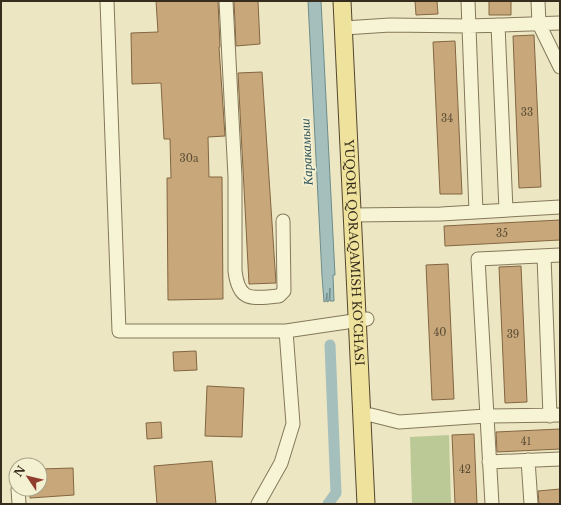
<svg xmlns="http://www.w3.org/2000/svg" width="561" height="505" viewBox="0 0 561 505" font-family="'Libre Baskerville',serif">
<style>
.green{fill:#bbc997}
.water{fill:#a5bfbc;stroke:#6c8c8a}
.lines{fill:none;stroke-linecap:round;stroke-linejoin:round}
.canal{stroke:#a5bfbc;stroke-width:11}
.building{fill:#c8a87a;stroke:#836641}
.minor-casing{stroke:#85785a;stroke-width:15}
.major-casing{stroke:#53462f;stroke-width:19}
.minor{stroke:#f7f3d5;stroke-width:13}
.major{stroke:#eee29c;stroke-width:17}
.labels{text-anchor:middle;stroke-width:3.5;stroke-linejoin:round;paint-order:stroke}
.number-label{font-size:10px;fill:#5a4c35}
.street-label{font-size:12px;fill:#362d1e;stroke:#f4f0d2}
.water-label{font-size:13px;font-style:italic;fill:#2e5155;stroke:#f4f0d2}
</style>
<rect width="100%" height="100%" fill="#ece6c3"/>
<!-- green -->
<path class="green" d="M449,435L451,504H412L410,437Z"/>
<!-- water -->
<path class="water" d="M308,1H321L335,275H333L334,301H330V288L329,301L327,302V293L326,301L324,302L322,276Z"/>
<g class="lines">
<!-- canal -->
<path class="canal" d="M328,504L336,493L330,345"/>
</g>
<!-- building -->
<path class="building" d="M156,1H218L220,47H219L225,136L208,137L209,177H222L223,299L168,300L167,178H171L170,139H164L161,83L132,84L131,33L158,32Z
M234,1H258L260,44L236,46Z
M415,1H437L438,14L416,15Z
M489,1H511V15H489Z
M534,35L541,187L519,188L513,36Z
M455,41L462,194H440L433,42Z
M262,72L276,283L249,284L238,73Z
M560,220V240L445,246L444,226Z
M448,264L454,399L432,400L426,265Z
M521,266L527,402L505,403L499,267Z
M196,351L197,370L174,371L173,352Z
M207,386L244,388L242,437L205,436Z
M161,422L162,438L147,439L146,423Z
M560,429V449L497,452L496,432Z
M474,434L477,504H455L452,435Z
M212,461L216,504H157L154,466Z
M73,468L74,495L30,498V489H40V469Z
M560,489V504H539L538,491Z"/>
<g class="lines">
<!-- minor casing -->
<g class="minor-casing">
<path id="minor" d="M107,1L119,331H286L367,319
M226,1L235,177V271C239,303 252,298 279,296L284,291L283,221
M468,1L476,212
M538,1L539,24L560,67
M498,25L506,210
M344,28L390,25L469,26L560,23
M352,215L441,214L560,207
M544,256L550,416
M362,416L371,415L399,422L486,416L560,415
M528,460L531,504
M489,462L560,459
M18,489L19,504
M258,504L281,463L293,424L286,331
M492,504L478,259L560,255"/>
</g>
<!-- major casing -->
<g class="major-casing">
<g id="major">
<path id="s1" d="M342,1L366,504"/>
</g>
</g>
<!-- minor -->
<use href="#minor" class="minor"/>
<!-- major -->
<use href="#major" class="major"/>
</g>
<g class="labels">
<!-- number labels -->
<g class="number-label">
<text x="527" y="116">33</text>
<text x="447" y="122">34</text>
<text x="189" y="162">30a</text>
<text x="502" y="237">35</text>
<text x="440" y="336">40</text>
<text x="513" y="338">39</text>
<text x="526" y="445">41</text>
<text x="465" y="473">42</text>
</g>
<!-- street labels -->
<g class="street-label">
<text dy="4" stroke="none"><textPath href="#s1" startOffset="252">YUQORI QORAQAMISH KO'CHASI</textPath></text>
</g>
<!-- water labels -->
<g class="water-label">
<text transform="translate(306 152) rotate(-93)" y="5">Каракамыш</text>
</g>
</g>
<!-- border -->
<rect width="561" height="505" fill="none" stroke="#362d1e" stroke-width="4"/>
<!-- north arrow -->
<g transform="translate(28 477) rotate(305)"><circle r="19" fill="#f4f0d2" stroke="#a8a28a"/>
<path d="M0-3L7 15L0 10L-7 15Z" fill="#913d2d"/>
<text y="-6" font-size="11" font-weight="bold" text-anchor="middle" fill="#362d1e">N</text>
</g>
</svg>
